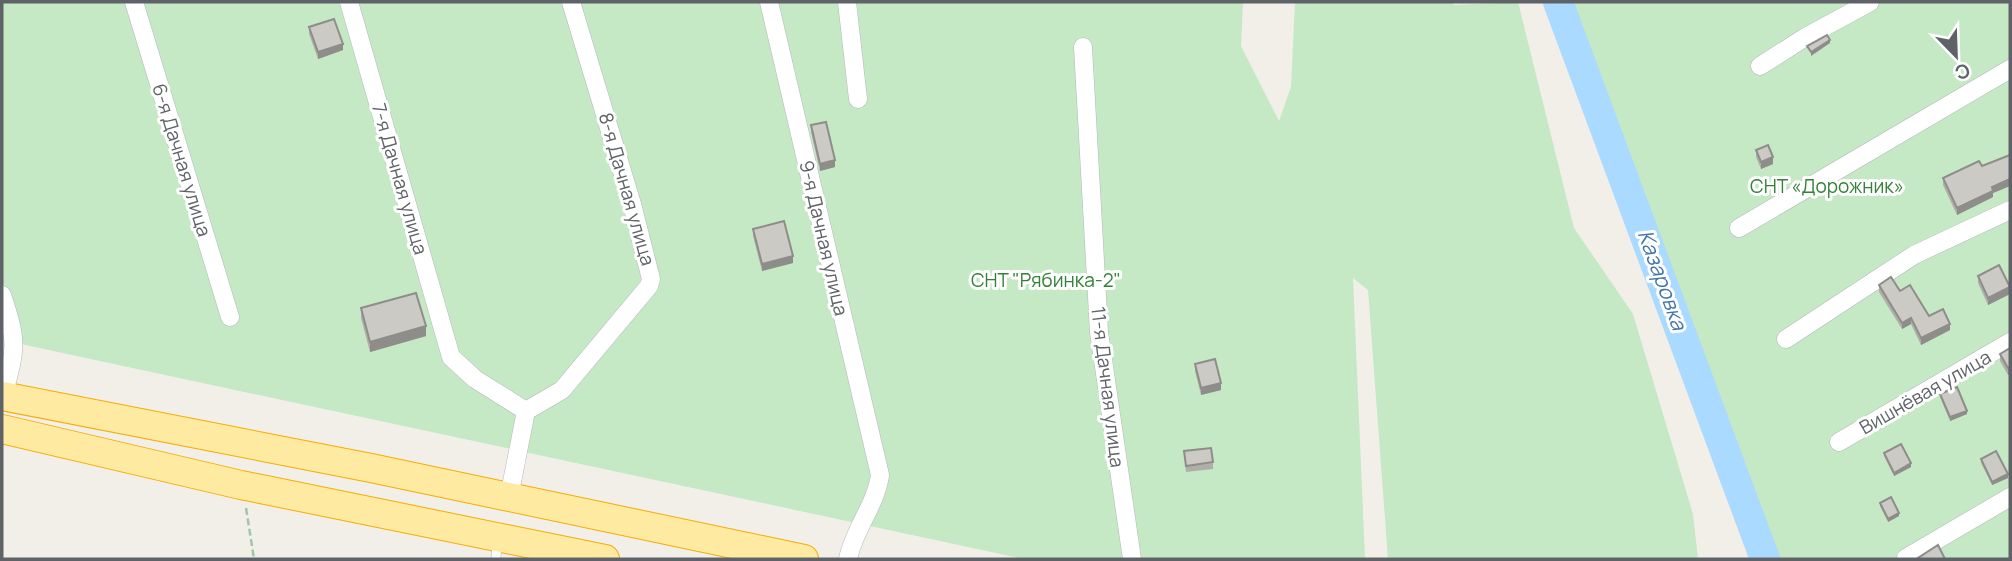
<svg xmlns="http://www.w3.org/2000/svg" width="2012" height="561" viewBox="0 0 2012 561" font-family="Manrope,sans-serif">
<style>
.green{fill:#c5e8c5}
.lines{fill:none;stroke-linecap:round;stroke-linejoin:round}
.river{stroke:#aadaff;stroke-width:30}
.service-casing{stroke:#b5b8bc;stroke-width:10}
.minor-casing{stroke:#b5b8bc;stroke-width:19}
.trunk-casing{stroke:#f9ab00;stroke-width:30}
.path{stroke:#9cc7a9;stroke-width:2.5;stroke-dasharray:7 3.5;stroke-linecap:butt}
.service{stroke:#fff;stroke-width:9}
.minor{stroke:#fff;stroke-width:18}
.trunk{stroke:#feeaa1;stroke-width:28}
.wall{fill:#afaea9}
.shaded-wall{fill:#8f8d8a}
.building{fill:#cccac5;stroke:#8f8d8a;stroke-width:2}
.labels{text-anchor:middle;stroke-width:6;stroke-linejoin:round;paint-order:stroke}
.street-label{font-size:19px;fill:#5f6368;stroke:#fff}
.park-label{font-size:19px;fill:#348238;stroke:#fff}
.water-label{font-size:21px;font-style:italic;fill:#4174aa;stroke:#fff}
</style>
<rect width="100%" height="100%" fill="#f1efe8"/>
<!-- green -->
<path class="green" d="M2,2H1243L1241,46L1279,121L1291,87L1295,2H1453L1454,5L1518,2L1574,228L1633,314L1693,514L1698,559H1388L1368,290L1353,278L1365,559H1024L2,340Z
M1564,2H2010V559H1773Z"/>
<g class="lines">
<!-- river -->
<path class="river" d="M1558,2L1765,559"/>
<!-- service casing -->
<g class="service-casing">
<path id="service" d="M496,559L497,542"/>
</g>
<!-- minor casing -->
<g class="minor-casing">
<path id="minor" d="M134,2L230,317
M349,2L451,357L475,379L526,411
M769,2L880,475C876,505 854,529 848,559
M847,2L858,99
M1083,47L1099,332L1132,559
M1760,66L1804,38L1870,2
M1739,228L2010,69
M2,295C18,343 16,348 3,396
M1786,339L1914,255L2010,210
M526,411L562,390L649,286L651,279L632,204L571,2
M1839,442L2010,342
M509,497L526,411
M1906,558L2010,497"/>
</g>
<!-- trunk casing -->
<g class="trunk-casing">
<path id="trunk" d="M2,396L371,468L804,559
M2,429L241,485L605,559"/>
</g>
<!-- path -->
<path class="path" d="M246,508L254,559"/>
<!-- service -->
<use href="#service" class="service"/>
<!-- minor -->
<use href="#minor" class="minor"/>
<!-- trunk -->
<use href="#trunk" class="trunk"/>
</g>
<!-- wall -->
<path class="wall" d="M309,27L343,50L318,59L309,34Z
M811,125L835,167L820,171L811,132Z
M1756,150L1773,164L1761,169L1756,157Z
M2010,155V186L1993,193V197L1957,215L1943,185V178L1982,166Z
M753,229L793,263L762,271L753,236Z
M1978,276L2010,294L1988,305L1978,283Z
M1879,285L1900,291L1929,316L1950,330L1921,345L1911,324L1902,329L1879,292Z
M361,308L426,336L370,352L361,318Z
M2010,348L2008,375L2000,361V354Z
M1195,364L1221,390L1201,395L1195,371Z
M1940,394L1967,414L1950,421L1940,397Z
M1184,451L1213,462V469L1186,472Z
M1884,453L1911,467L1894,476L1884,456Z
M1981,459L2008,478L1992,485L1981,463Z
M1880,503L1899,516L1888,522L1880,506Z"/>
<!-- shaded-wall -->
<path class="shaded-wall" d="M1830,40V43L1811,56V52Z
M343,44V50L318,59V52Z
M1773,157V164L1761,169V162Z
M835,160V167L820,171V164Z
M2010,179V186L1993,193V197L1957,215V208L1992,187Z
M793,256V263L762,271V264Z
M2010,287V294L1988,305V298Z
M1911,318V324L1902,329V323Z
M1950,324V330L1921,345V338Z
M426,326V336L370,352V342Z
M2010,367V374L2008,375V368Z
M1221,383V390L1201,395V388Z
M1967,411V414L1950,421V417Z
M1911,463V467L1894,476V473Z
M2008,474V478L1992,485V482Z
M1899,513V516L1888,522V519Z"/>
<!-- building -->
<path class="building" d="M334,19L343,44L318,52L309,27Z
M1827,35L1830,40L1811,52L1807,46Z
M826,122L835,160L820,164L811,125Z
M1768,145L1773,157L1761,162L1756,150Z
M2010,155V179L1992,187L1993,191L1957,208L1943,178L1979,161L1982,166Z
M784,221L793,256L762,264L753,229Z
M1999,265L2010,287L1988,298L1978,276Z
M1891,277L1900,291L1910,285L1929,316L1943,309L1950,324L1921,338L1911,318L1902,323L1879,285Z
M416,293L426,326L370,342L361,308Z
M2010,348V367L2008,368L2000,354Z
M1215,359L1221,383L1201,388L1195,364Z
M1957,387L1967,411L1950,417L1940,394Z
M1901,444L1911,463L1894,473L1884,453Z
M1211,448L1213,462L1186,466L1184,451Z
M1996,451L2008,474L1992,482L1981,459Z
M1891,497L1899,513L1888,519L1880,503Z
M1938,545L1945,559H1919L1918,558Z"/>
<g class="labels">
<!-- street labels -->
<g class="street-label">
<text transform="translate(182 160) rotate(73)" y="7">6-я Дачная улица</text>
<text transform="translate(400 179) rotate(74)" y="7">7-я Дачная улица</text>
<text transform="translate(627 189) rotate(74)" y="7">8-я Дачная улица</text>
<text transform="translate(824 238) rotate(77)" y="7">9-я Дачная улица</text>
<text transform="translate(1108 387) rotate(83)" y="7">11-я Дачная улица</text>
<text transform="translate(1925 392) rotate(-30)" y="7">Вишнёвая улица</text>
</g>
<!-- park labels -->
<g class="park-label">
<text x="1827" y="193">СНТ «Дорожник»</text>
<text x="1046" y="287">СНТ "Рябинка-2"</text>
</g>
<!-- water labels -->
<g class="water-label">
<text transform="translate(1662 280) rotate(70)" y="7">Казаровка</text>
</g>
</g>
<!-- border -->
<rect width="2012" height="561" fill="none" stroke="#5f6368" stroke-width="7"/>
<!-- north arrow -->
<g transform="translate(1956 56) rotate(157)" stroke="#ffffff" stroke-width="5" paint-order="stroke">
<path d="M0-5L12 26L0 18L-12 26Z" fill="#5f6368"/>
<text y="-10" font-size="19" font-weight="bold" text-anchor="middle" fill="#5f6368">С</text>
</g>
</svg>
